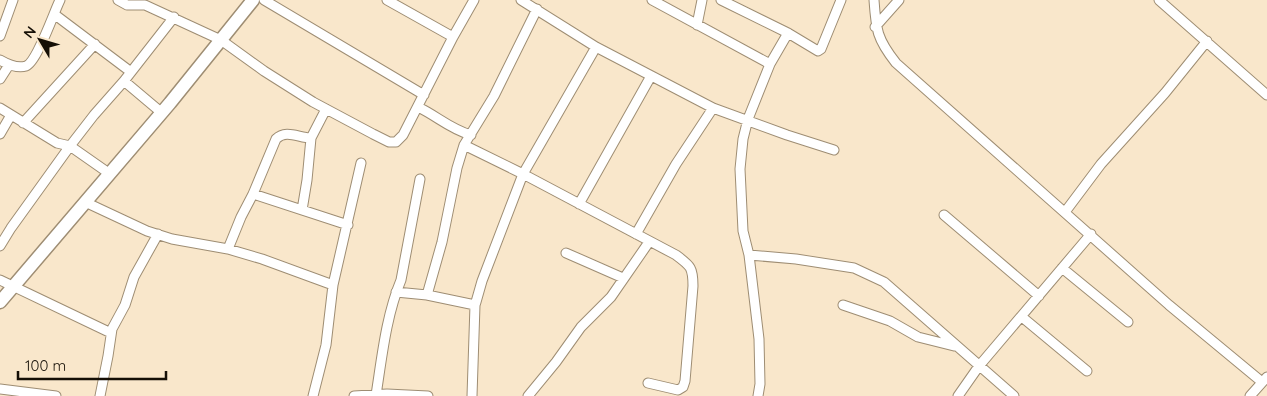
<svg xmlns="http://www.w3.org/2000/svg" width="1267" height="396" viewBox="0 0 1267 396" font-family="Quicksand,sans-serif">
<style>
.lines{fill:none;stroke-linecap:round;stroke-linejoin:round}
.street-casing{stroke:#9e8d73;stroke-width:11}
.secondary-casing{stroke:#9e8d73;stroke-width:15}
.street{stroke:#fff;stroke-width:9}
.secondary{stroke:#fff;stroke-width:12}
</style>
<rect width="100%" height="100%" fill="#f9e7cb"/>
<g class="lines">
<!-- street casing -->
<g class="street-casing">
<path id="street" d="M118,0L127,5H145L221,40L264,71L313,102L373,134L389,142H396L403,135L453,37L474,0
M264,0L424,95
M387,0L453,37
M521,0L596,47L713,108L787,135L834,150
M652,0L770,64
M721,0L788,33L818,51L821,49L841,0
M874,0C876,30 877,39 896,63L1169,305L1262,382
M1159,0L1267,95
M54,14L131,72
M697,25L702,0
M875,27L899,0
M0,36L13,0
M0,60C7,64 17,69 26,66C37,62 54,12 60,0
M0,79L9,65
M124,81L162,113
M418,107C437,116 450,129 471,135
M0,108L57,143L70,146L110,174
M23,123L95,44
M0,134L11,115
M464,145L523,174L676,255C691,266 693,268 693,286L685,381L683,387L678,390L648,383
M253,194L276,139C286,129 299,138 311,138L326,109
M85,202L147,231L172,239L228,249L262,259L333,285
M579,204L651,76
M302,210L307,180L311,138
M1065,212L1101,164L1165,93L1207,41
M944,215L1039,296
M636,234L676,164L713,108
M0,246L11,228L70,146L94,115L124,81L174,17
M228,249L241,217L253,194L348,225
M566,253L623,278
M749,255L796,259L854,268L884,282L1014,396
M1062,268L1128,322
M0,280L111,333
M396,292L427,295L442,242L457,168L464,145L494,96L537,9
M427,295L475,305L476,302L482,281L523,174L596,47
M843,305L890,321L918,337L954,346
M1022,317L1087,371
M0,389L56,396
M376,395C382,357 386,316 401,280L420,179
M100,396L108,356L112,329L125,305L134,277L158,234
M313,396L326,345L333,285L361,163
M354,396L387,394L428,396
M472,396L475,305
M528,396L556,362L581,327L611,297L649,242
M758,396L760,384L759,339L749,255L743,231L740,169L743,139L748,119L770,64L788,33
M958,396L979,366L1091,234
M1250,396L1267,377"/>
</g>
<!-- secondary casing -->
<g class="secondary-casing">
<path id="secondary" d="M0,302L170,103L253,0"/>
</g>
<!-- street -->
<use href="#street" class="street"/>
<!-- secondary -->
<use href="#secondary" class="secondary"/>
</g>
<!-- north arrow -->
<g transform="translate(40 40) rotate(308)" stroke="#f9e7cb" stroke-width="4" paint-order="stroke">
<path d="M0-4L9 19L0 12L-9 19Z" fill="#150f06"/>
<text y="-8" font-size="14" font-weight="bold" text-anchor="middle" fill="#150f06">N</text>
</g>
<!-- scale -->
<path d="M18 371v8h148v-8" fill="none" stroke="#150f06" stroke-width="2.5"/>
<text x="25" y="371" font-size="15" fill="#150f06" stroke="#f9e7cb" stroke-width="4" paint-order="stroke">100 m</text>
</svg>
